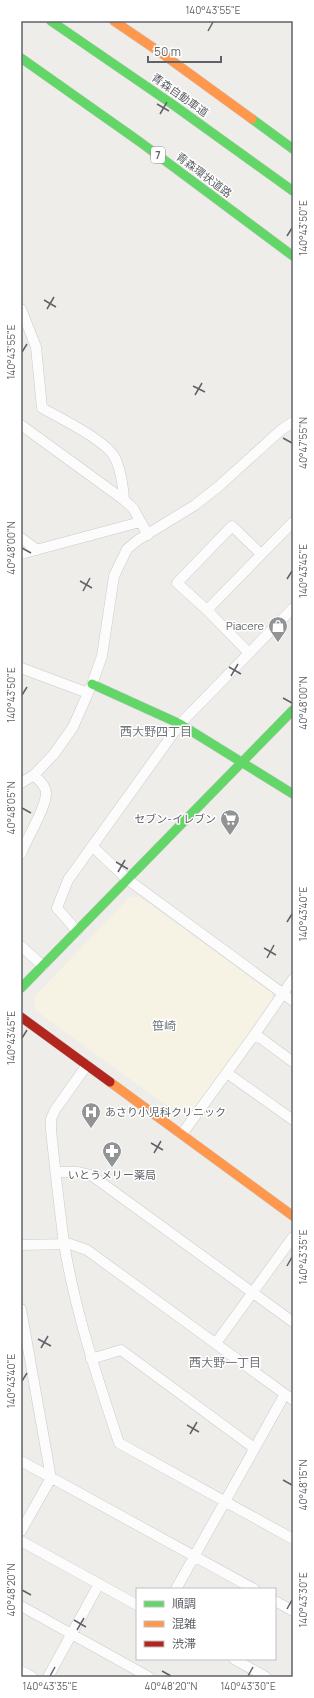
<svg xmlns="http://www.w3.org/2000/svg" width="314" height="1698" viewBox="0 0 314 1698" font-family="Manrope,'Noto Sans JP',sans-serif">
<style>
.commercial{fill:#f6f2e4}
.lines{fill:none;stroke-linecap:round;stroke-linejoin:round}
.street-casing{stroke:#cbcbcb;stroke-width:11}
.fast-casing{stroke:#cacaca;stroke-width:10}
.slow-casing{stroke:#cacaca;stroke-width:10}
.jam-casing{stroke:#cacaca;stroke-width:10}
.street{stroke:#fcfcfc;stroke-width:10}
.fast{stroke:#63d668;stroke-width:9}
.slow{stroke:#ff974d;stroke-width:9}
.jam{stroke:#b3261e;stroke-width:9}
.ticks{fill:none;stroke:#5f6267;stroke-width:1.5}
.labels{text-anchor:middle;stroke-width:3;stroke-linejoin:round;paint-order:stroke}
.shield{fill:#fff;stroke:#8f9195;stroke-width:1}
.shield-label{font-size:10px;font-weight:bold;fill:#5f6267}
.street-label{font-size:11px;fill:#5f6267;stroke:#fff}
.poi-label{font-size:11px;fill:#5f6267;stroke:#fff;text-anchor:end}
.neighbourhood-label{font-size:12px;fill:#707479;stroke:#fff}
.neatline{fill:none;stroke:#5f6267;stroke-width:1.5}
.ticks-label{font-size:10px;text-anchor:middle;fill:#5f6267}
</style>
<rect width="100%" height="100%" fill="#eeedea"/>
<!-- commercial -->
<path class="commercial" d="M130,897H140L272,993L273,1000L190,1114L181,1116L35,1010L34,997Z"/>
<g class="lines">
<!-- street casing -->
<g class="street-casing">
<path id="street" d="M21,309L36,347L42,408C60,418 107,441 115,458C121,470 123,486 124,500
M21,425L124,500L133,508L148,535
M21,538L37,550
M21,554L140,522
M207,610L293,522
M249,653L207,610L177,583L232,526L261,554
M21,668L88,693
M21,783L34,775L54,754L73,727L92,684L102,656L114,576L127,549L138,540L195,505L218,487L281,430L293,422
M92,846L127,879L293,1001
M21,854C27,837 46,809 46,793C46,785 38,780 34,775
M77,931L57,908L68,880L180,724L293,608
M21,946L43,966
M255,1034L293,1062
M87,1065L55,1110L51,1119V1130C55,1168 59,1206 64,1243C75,1311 97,1377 119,1443L293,1539
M227,1073L293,1120
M182,1134L255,1034L293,979
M56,1172H78L91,1175L293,1322
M21,1245L70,1244L87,1250L293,1400
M21,1309L51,1478L21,1531
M216,1343L293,1237
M91,1359L121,1350L254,1448
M21,1461L254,1589
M21,1541L137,1605
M176,1589L285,1394
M275,1601L293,1611
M21,1606L149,1677
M234,1659L266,1677
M21,1671L32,1677
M48,1677L99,1584"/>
</g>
<!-- fast casing -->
<g class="fast-casing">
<path id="fast" d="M51,21L172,104L293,191
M21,58L140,142L293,256
M252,119L293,149
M92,684L180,724L293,794
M21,988L293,710"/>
</g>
<!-- slow casing -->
<g class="slow-casing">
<path id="slow" d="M114,21L164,55L252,119
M110,1082L293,1216"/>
</g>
<!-- jam casing -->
<g class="jam-casing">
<path id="jam" d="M21,1017L110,1082"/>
</g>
<!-- street -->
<use href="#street" class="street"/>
<!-- fast -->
<use href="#fast" class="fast"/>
<!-- slow -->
<use href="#slow" class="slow"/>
<!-- jam -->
<use href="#jam" class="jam"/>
</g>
<!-- ticks -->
<path class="ticks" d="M208,31L213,22M157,104L169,111M160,114L167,102M287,236L292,228M44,300L56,307M47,309L54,297M22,352L27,344M193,386L205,392M195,395L202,383M283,438L292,443M22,548L31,553M287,579L292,571M80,581L92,588M83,591L90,578M229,667L241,674M231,676L238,664M22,695L27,687M283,698L292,703M22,808L31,813M116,862L128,869M118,872L125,860M287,922L292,914M264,948L276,955M267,958L274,945M22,1038L27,1030M151,1143L163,1150M154,1153L161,1141M287,1266L292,1257M38,1339L51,1346M41,1348L48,1336M22,1381L27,1373M187,1425L199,1432M190,1434L197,1422M283,1480L292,1485M22,1590L31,1595M287,1609L292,1600M74,1620L86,1627M77,1630L84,1618M162,1671L171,1676M50,1676L55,1667M248,1676L253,1667"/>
<!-- icons -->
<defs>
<g id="shop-pin" transform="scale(1)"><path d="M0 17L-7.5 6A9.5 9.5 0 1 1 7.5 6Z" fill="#919395" stroke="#fff"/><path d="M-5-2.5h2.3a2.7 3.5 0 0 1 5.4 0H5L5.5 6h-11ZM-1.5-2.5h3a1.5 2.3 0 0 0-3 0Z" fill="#fff"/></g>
<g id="supermarket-pin" transform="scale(1)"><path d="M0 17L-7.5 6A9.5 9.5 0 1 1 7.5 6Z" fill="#919395" stroke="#fff"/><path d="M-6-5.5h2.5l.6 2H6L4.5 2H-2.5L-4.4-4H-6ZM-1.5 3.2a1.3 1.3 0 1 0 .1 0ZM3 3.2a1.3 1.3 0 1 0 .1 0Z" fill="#fff"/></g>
<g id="hospital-pin" transform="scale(1)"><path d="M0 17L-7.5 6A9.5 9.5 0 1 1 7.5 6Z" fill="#919395" stroke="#fff"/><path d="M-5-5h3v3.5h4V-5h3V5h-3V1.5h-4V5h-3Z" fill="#fff"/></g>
<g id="pharmacy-pin" transform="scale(1)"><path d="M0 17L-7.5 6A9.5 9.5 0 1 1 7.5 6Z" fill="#919395" stroke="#fff"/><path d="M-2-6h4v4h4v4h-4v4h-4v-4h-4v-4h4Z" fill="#fff"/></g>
</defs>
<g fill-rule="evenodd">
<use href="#shop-pin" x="278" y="626"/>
<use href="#supermarket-pin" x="230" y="819"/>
<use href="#hospital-pin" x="91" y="1112"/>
<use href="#pharmacy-pin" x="112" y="1151"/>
</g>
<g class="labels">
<!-- shield labels -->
<rect class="shield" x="151" y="147" width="14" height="16" rx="3"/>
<g class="shield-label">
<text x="158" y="159">7</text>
</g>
<!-- street labels -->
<g class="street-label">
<text transform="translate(180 95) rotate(35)" y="4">青森自動車道</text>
<text transform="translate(204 175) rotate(37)" y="4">青森環状道路</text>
</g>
<!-- poi labels -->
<g class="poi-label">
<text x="264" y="630">Piacere</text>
<text x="216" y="823">セブン-イレブン</text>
<text x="105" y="1116" text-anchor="start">あさり小児科クリニック</text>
<text x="112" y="1179" text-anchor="middle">いとうメリー薬局</text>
</g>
<!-- neighbourhood labels -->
<g class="neighbourhood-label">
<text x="156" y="736">西大野四丁目</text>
<text x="164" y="1030">笹崎</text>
<text x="225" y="1367">西大野一丁目</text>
</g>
</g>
<!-- border -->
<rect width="314" height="1698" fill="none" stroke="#ffffff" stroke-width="44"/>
<!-- legend -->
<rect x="136" y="1588" width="140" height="72" fill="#ffffff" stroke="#bfc0c2"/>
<rect x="144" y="1601" width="20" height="6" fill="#63d668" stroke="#bfc0c2"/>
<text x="172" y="1608" font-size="12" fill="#5f6267">順調</text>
<rect x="144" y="1621" width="20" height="6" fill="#ff974d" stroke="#bfc0c2"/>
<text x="172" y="1628" font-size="12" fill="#5f6267">混雑</text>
<rect x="144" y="1641" width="20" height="6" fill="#b3261e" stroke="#bfc0c2"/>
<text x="172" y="1648" font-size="12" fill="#5f6267">渋滞</text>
<!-- scale -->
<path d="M148 56v6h73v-6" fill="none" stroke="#5f6267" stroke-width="2"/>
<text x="154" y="56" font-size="12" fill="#5f6267" stroke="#ffffff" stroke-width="3" paint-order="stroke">50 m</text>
<rect x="22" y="22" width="270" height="1654" class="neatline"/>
<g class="ticks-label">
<text x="213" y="14">140°43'55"E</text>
<text transform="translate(303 228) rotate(-90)" y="4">140°43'50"E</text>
<text transform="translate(11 352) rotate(-90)" y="4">140°43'55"E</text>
<text transform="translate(303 443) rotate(-90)" y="4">40°47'55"N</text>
<text transform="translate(11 548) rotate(-90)" y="4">40°48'00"N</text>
<text transform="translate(303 571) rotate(-90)" y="4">140°43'45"E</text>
<text transform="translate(11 695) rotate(-90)" y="4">140°43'50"E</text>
<text transform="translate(303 703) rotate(-90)" y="4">40°48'00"N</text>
<text transform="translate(11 808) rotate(-90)" y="4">40°48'05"N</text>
<text transform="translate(303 914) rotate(-90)" y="4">140°43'40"E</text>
<text transform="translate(11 1038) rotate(-90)" y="4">140°43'45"E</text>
<text transform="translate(303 1257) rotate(-90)" y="4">140°43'35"E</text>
<text transform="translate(11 1381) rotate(-90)" y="4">140°43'40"E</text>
<text transform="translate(303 1485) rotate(-90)" y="4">40°48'15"N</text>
<text transform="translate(11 1590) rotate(-90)" y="4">40°48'20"N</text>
<text transform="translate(303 1600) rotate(-90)" y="4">140°43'30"E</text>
<text x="50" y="1690">140°43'35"E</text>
<text x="171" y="1690">40°48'20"N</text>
<text x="248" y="1690">140°43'30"E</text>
</g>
</svg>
